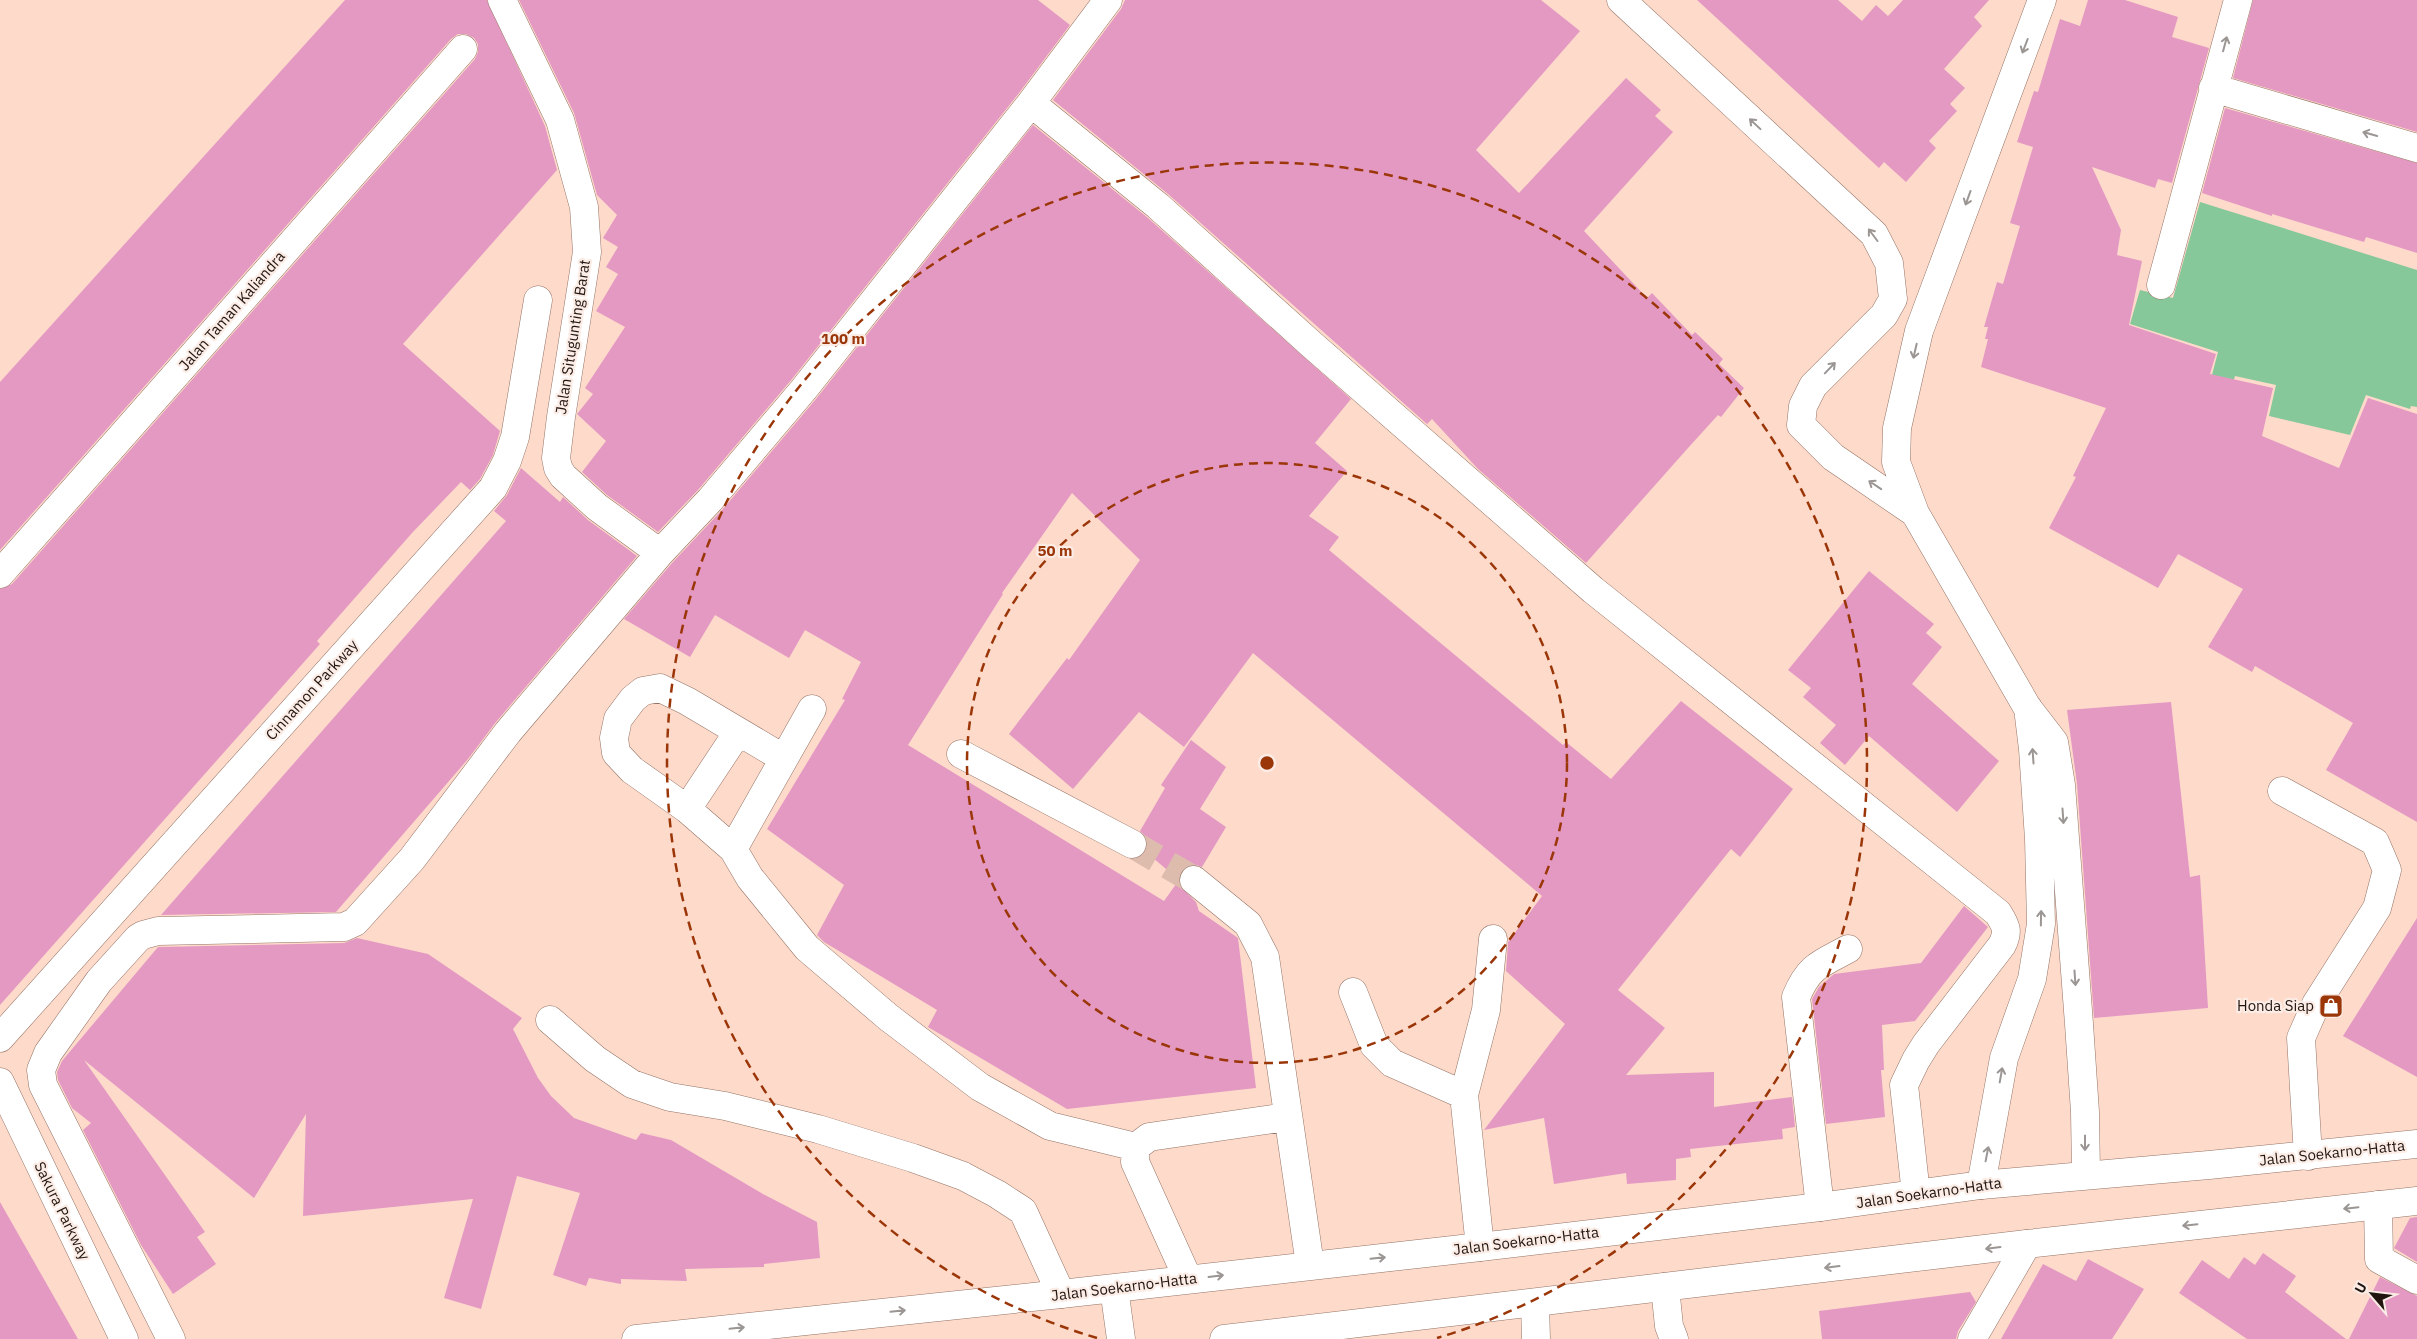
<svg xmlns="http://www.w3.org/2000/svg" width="2417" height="1339" viewBox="0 0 2417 1339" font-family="'IBM Plex Sans',sans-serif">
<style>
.green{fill:#87c89b}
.building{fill:#e499c3}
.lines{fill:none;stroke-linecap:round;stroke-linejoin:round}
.minor-tunnel{stroke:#ddbcae;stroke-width:28;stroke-dasharray:28 14;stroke-linecap:butt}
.minor-casing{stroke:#947466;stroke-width:29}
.highway-casing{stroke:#947466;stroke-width:29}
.minor{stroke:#fff;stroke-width:28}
.highway{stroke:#fff;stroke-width:28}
.oneway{stroke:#9b9693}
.ring{fill:none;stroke:#9b3609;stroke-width:2.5;stroke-dasharray:9 6}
.labels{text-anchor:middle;stroke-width:4.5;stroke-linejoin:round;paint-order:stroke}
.street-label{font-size:15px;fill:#21150f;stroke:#fbece6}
.poi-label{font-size:15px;fill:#21150f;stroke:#fbece6;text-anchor:end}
.centre{fill:#9b3609;stroke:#fbece6;stroke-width:2.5}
.ring-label{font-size:15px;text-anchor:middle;font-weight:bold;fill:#9b3609;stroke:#fbece6;stroke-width:4.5;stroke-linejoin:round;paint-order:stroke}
</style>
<rect width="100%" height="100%" fill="#fedaca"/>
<!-- green -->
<path class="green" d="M2200,202L2417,270V407L2411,406L2410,409L2366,395L2350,435L2269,416L2276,385L2235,376L2224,415L2203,409L2218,352L2130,324L2140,290L2173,298Z"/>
<!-- building -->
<path class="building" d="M345,0H487L545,126L557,170L403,344L500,431L493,455L480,479L470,490L461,482L412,533L317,641L320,644L0,1005V589L12,584L475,59L478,52V44L474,38L466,34H458L451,39L0,550V382Z
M519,0H1038L1070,25L1019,93L792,379L698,490L658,532L607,495L582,472L606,441L577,414L593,394L585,388L625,327L596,311L618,274L606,267L618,247L603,238L617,215L597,195L574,113Z
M1125,0H1541L1580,31L1476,150L1519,193L1626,78L1661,110L1655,116L1673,132L1584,231L1647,298L1652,293L1692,335L1695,332L1723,359L1719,364L1744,388L1721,417L1718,415L1688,448L1586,563L1478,469L1432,419L1427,424L1168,194L1053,100L1121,9Z
M1697,0H1838L1862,21L1876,5L1888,16L1903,0H1989L1974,17L1982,26L1944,69L1965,88L1950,104L1957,111L1929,141L1936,148L1906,182L1884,162L1879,168Z
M2088,0H2125L2178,17L2172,37L2209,48L2172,183L2158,179L2155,188L2092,167L2121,230L2117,255L2142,261L2129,325L2216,354L2210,374L2273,388L2262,436L2339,468L2368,398L2417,414V822L2326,770L2353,723L2255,666L2252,672L2208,647L2243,589L2178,554L2158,588L2049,528L2076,477L2073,476L2106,408L1981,367L1988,339H1985L1988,327H1984L1997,282L2003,284L2020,226L2010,223L2033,147L2017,142L2034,91L2038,92L2060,19L2080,26Z
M2253,0H2417V132L2233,78Z
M2225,108L2417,163V253L2366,237L2364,242L2272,214V216L2202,193Z
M1033,125L1148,218L1351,399L1315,443L1347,471L1309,516L1339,537L1329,550L1563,745L1566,742L1611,779L1681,701L1793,789L1740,857L1731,849L1618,990L1665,1028L1626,1075L1714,1072V1107L1792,1097L1795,1127L1782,1129L1783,1139L1690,1149L1691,1157L1676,1159V1180L1627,1184L1626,1173L1554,1184L1544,1118L1484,1130L1565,1024L1506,971L1508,942L1542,896L1253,653L1184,747L1139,712L1073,789L1009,734L1067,658L1069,660L1140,560L1072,493L1002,593L1003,594L908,745L1164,901L1179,880L1146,852L1148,843L1145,836L1140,831L1165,788L1161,785L1191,740L1226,767L1200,809L1226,827L1202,867L1196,865L1188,866L1182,871L1179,878L1180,886L1196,902L1199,911L1238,938L1256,1088L1067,1109L928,1027L937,1010L824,942L817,935L844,885L767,829L845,700L842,699L861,662L805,630L789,658L715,615L690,657L624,619L672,563L722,510L816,399Z
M521,468L560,502L563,497L588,520L637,556L496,722L468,759L336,912L161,915L506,521L494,511L507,495Z
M1869,571L1934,624L1926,633L1942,647L1912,684L1999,761L1957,812L1869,736L1845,765L1820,743L1836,725L1803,697L1811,688L1788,670Z
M2171,702L2190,877L2200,875L2208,1008L2094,1018L2077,784L2067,710Z
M1964,906L1988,927L1915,1021L1882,1025L1884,1070H1881L1885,1117L1826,1124L1812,999L1819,987L1834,974L1921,963Z
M2417,918V1077L2343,1036Z
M357,938L428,954L522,1018L513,1029L538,1078L551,1096L574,1118L636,1140L641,1133L671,1140L763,1194L817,1222L820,1258L764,1264V1267L685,1269L687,1281L621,1279V1284L589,1278L586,1286L553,1275L580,1193L517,1176L481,1309L444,1298L473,1199L303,1216L306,1114L254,1198L84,1060L205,1232L197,1237L216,1264L173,1294L141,1245L83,1130L91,1123L72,1108L58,1080L57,1072L62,1061L158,947L344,943Z
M0,1202L78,1339H0Z
M2417,1217V1262L2394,1248L2410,1218Z
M2263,1253L2296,1276L2285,1292L2346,1339H2247L2179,1293L2202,1260L2229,1279L2244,1257L2255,1265Z
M2088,1259L2144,1289L2112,1339H2001L2043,1264L2076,1281Z
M2380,1277L2417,1296V1339H2349Z
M1970,1292L1976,1302L1958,1331L1956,1339H1822L1819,1311Z"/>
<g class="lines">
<!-- minor-tunnel -->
<path class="minor-tunnel" d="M1132,844L1194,880"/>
<!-- minor casing -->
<g class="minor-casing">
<path id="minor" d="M502,0L560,120L584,207L587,252L561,417L556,458L558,468L563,476L597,507L660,553
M1621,0L1874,234L1889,263L1893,299L1884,315L1813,386L1803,406L1801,425L1833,457L1915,513
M2042,0L1919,331L1897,428L1896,462L1915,513L2027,707L2054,742L2061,785L2079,1024L2085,1112L2086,1174
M2213,88L2417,148
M1031,103L1158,206L1311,344L1593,590L1998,913C2006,926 2009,931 2002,945L1926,1044L1916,1060L1904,1085L1916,1194
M2161,285L2238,0
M0,574L463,49
M812,709L733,849L750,878L807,948L888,1017L980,1087L1050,1126L1136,1147
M961,754L1132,844
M2282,791L2375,842L2387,870L2377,908L2316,1004L2301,1038L2308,1156
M687,809L738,732
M733,849L687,809L632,770L616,753L614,738L618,719L633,699L643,691L660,688L687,701L783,758
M1194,880L1248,924L1265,957L1310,1265
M1353,992L1374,1045L1392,1063L1464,1095
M550,1020L595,1059L632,1084L670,1097L725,1106L818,1129L913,1158L963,1176L997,1194L1023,1211L1061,1294
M0,1038L493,488L507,461L515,437L538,300
M0,1082L124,1339
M1981,1185L2004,1058L2032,979L2041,924L2039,839L2033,749L2028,708
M2378,1205L2379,1259L2417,1280
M1820,1207L1796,997C1809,966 1820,964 1848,949
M1480,1247L1464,1095L1486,1010L1493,939
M1188,1279L1135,1162L1136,1147L1149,1137L1287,1117
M1665,1287L1669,1326L1674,1339
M1535,1304L1536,1339
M171,1339L43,1085L41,1070L48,1053L99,981L138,938L143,935L158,931L344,927L355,922L412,859L508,732L660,553L710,500L804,389L1031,103L1108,0
M1972,1339L2027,1244"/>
</g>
<!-- highway casing -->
<g class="highway-casing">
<path id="highway" d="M1114,1288L1121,1339
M636,1339L1061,1294L1480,1247L1820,1207L1981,1185L2209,1165L2417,1144
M1224,1339L2027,1244L2417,1201"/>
</g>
<!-- minor -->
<use href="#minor" class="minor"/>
<!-- highway -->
<use href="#highway" class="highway"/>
</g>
<!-- one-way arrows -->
<defs><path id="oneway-shaft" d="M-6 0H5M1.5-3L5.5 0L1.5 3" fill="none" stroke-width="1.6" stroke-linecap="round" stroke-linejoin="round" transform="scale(1.25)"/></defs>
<g class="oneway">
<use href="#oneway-shaft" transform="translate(2225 44) rotate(-75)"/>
<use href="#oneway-shaft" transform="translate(2025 46) rotate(111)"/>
<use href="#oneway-shaft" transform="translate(1755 124) rotate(-137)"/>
<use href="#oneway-shaft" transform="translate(2370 134) rotate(-164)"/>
<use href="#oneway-shaft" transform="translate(1968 198) rotate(110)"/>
<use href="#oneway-shaft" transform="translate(1873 235) rotate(-127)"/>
<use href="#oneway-shaft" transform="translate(1915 351) rotate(103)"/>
<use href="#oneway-shaft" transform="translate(1830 368) rotate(-46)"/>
<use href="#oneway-shaft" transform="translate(1875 485) rotate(-146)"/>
<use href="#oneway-shaft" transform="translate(2033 756) rotate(-94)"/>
<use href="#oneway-shaft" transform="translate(2063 816) rotate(86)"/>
<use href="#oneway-shaft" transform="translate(2041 918) rotate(-89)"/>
<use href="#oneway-shaft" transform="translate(2075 978) rotate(86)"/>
<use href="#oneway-shaft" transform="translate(2001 1075) rotate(-80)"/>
<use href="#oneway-shaft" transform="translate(2085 1143) rotate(90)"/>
<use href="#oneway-shaft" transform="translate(1987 1154) rotate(-79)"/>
<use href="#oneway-shaft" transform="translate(2351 1208) rotate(174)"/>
<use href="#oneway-shaft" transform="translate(2190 1225) rotate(174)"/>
<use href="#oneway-shaft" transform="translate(1993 1248) rotate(173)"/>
<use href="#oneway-shaft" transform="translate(1378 1258) rotate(-6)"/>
<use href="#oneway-shaft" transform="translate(1832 1267) rotate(173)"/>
<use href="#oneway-shaft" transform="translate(1216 1276) rotate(-7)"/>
<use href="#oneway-shaft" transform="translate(898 1311) rotate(-6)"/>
<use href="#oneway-shaft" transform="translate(737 1328) rotate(-6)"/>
</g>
<!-- distance rings -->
<g class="ring">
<circle cx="1267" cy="763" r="300"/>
<path d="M1097 1338A600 600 0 1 1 1437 1338"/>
</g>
<!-- icons -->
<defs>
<g id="shop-square" transform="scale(1.25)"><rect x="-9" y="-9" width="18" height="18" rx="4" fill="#9b3609" stroke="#fbece6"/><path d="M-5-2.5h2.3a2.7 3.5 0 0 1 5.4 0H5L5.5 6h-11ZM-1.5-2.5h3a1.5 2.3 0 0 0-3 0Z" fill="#fff"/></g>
</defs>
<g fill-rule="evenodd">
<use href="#shop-square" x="2331" y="1006"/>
</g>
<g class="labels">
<!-- street labels -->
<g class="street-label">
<text transform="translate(232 311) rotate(-49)" y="5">Jalan Taman Kaliandra</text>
<text transform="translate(573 337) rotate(-81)" y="5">Jalan Situgunting Barat</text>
<text transform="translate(312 690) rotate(-48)" y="5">Cinnamon Parkway</text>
<text transform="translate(2332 1153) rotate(-6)" y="5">Jalan Soekarno-Hatta</text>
<text transform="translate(1929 1193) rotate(-8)" y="5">Jalan Soekarno-Hatta</text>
<text transform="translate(62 1211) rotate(64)" y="5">Sakura Parkway</text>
<text transform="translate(1526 1241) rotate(-7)" y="5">Jalan Soekarno-Hatta</text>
<text transform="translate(1124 1287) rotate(-7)" y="5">Jalan Soekarno-Hatta</text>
</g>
<!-- poi labels -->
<g class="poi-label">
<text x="2314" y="1011">Honda Siap</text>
</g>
</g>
<circle cx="1267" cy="763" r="8" class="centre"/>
<g class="ring-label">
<text x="843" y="344">100 m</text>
<text x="1055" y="556">50 m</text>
</g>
<!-- north arrow -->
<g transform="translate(2372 1294) rotate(298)" stroke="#fbece6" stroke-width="4" paint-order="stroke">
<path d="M0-4L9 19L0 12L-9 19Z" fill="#21150f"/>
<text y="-8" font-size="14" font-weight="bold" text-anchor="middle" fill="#21150f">U</text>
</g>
</svg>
